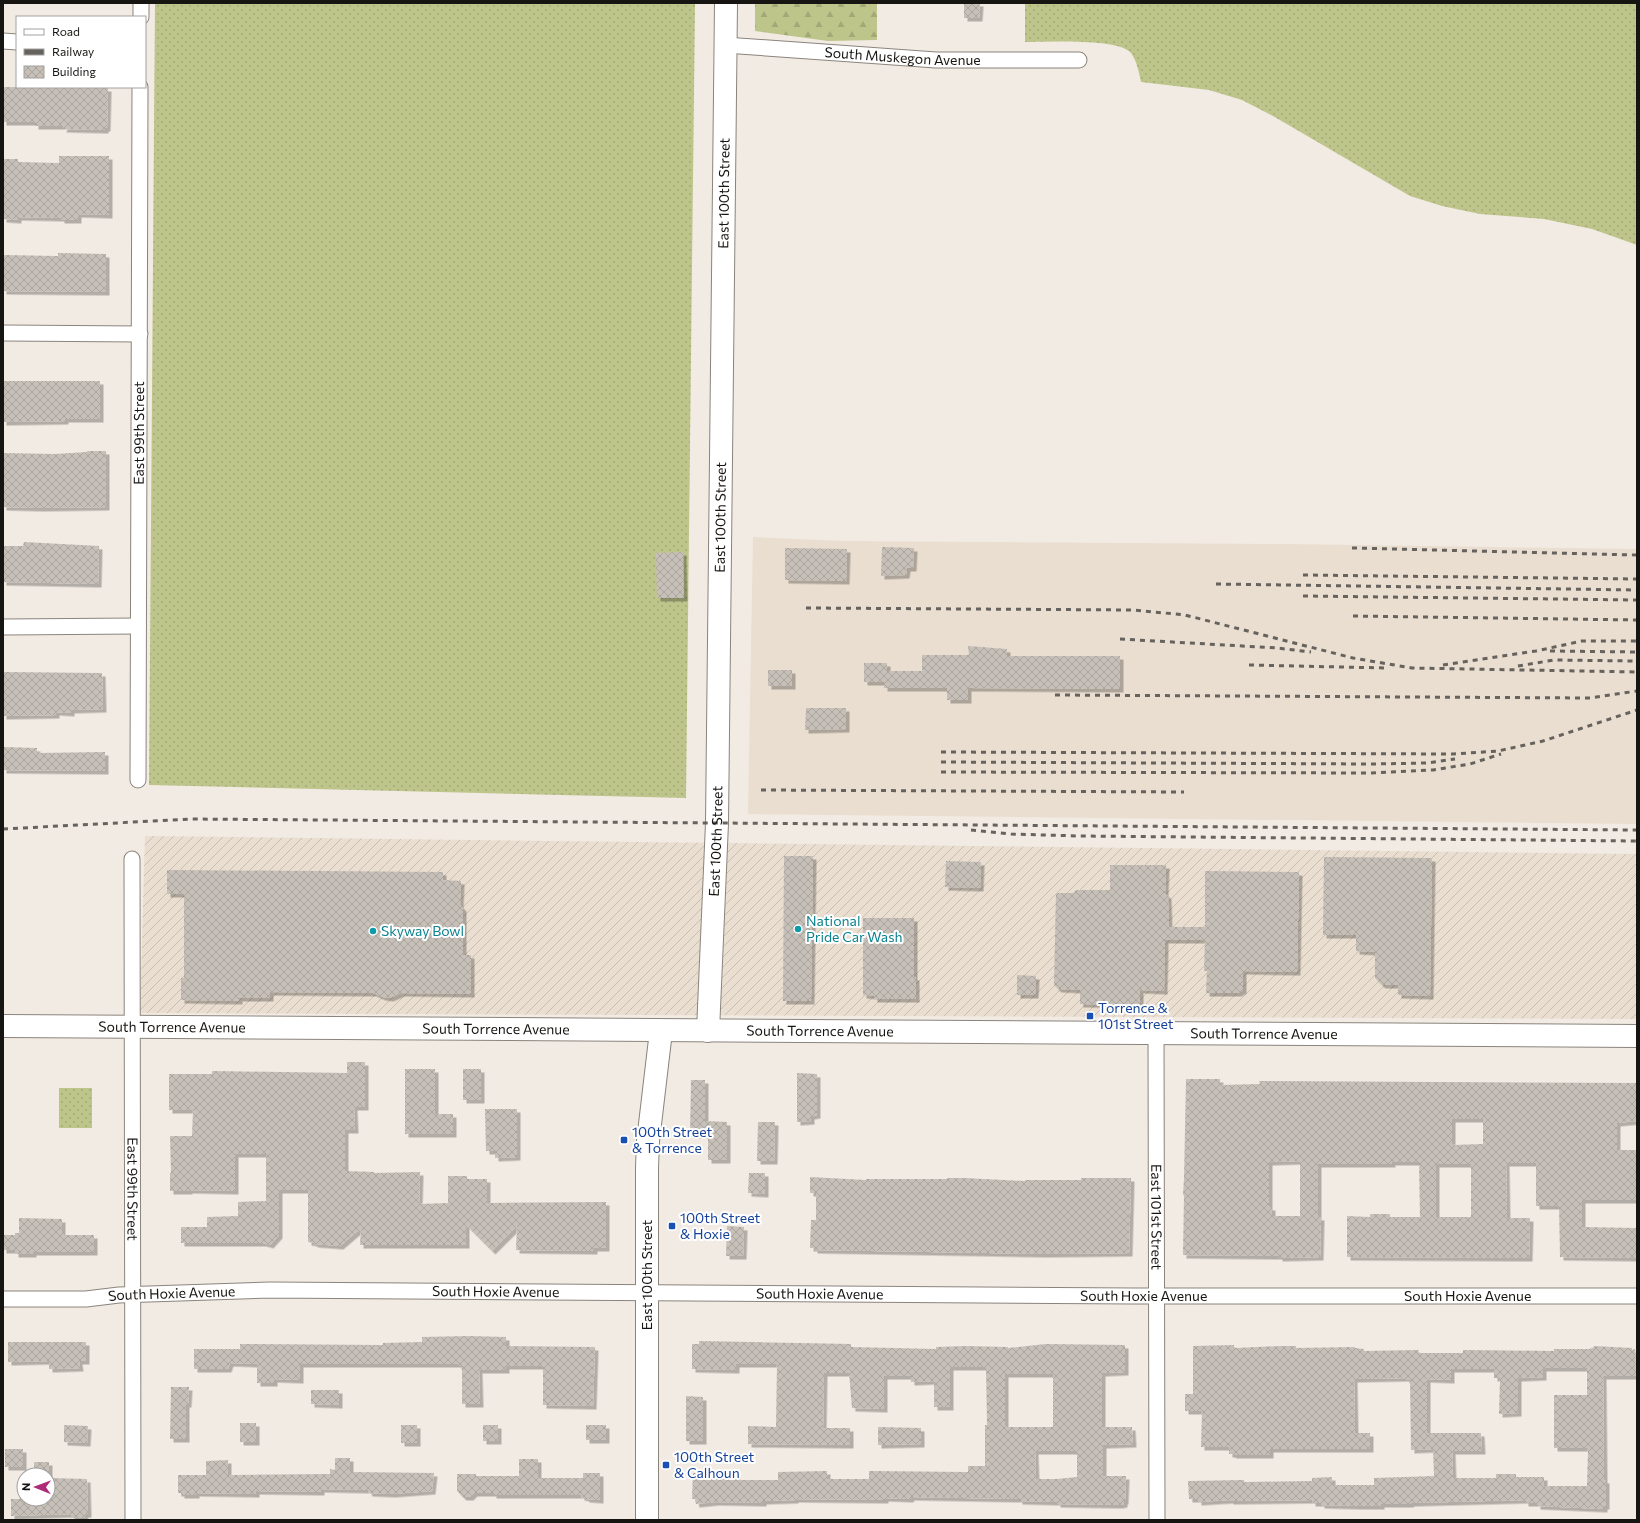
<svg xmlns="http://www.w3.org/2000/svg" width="1640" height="1523" viewBox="0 0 1640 1523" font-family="Commissioner,sans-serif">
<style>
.built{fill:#eaded0}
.industrial{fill:url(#industrial-furrows)}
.grass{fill:url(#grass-dots)}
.forest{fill:url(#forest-firs)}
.building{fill:url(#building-cross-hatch);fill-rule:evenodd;filter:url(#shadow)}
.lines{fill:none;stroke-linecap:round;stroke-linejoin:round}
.minor-casing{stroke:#8a847d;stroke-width:17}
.secondary-casing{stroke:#8a847d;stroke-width:24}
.minor{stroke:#fff;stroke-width:15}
.secondary{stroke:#fff;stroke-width:22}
.rail{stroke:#66625d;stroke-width:3;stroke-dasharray:5 5;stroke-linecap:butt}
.culture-dot{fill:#0f9aa8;stroke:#fff;stroke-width:1.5}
.transit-dot{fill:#1a4fb4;stroke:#fff;stroke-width:1.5}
.labels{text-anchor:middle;stroke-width:4;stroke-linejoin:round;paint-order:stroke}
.street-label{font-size:14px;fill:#171512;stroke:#fff}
.culture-label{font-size:14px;fill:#0d838f;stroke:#fff;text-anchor:start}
.transit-label{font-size:14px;fill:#164399;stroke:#fff;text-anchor:start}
</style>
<defs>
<pattern id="industrial-furrows" width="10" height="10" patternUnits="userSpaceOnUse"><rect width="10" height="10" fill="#eaded0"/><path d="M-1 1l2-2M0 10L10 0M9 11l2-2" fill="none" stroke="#c8beb2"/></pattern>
<pattern id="grass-dots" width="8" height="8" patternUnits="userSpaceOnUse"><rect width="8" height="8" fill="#bec58b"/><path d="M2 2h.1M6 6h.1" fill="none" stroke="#a3a877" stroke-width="1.8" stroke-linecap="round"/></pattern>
<pattern id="forest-firs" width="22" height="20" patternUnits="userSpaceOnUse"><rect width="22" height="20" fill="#bec58b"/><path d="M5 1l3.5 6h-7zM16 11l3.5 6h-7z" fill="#a3a877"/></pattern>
<pattern id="building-cross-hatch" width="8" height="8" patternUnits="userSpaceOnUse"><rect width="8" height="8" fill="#c6c0b8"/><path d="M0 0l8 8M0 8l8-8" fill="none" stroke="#a9a49d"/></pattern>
<filter id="shadow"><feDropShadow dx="3.5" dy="3.5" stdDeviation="0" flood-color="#0004"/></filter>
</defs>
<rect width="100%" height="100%" fill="#f2ebe3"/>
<!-- built -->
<path class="built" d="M753,537L843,541L1288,544L1637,549V824L748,814Z"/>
<!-- industrial -->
<path class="industrial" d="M145,836L1637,854V1019L140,1013Z"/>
<!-- grass -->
<path class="grass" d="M155,3H695L686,798L149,785Z
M1025,3H1637V245L1592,229L1544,219L1480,214L1442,206L1410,196L1273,116L1242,100L1209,90L1141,82C1139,73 1137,61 1131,53C1119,38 1046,42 1025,42Z
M59,1088H92V1128H59Z"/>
<!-- forest -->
<path class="forest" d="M755,3H877V40L828,41L755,31Z"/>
<!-- building -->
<path class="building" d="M964,3H980L979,18H964Z
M3,87L108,88L107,128H105V130L63,129L64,126H35V122H3Z
M59,156H109V215L78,214V220H61V218L18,217V220L3,219V159H18V162L59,163Z
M58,253L106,254V292L3,291V255L58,256Z
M3,381H100V419H65V421L3,422Z
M87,451H106V507L40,508L3,507V453L55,454L87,452Z
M24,542L99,546L98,584L3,582V546H23Z
M882,547L914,548L913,568H907L906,575L881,576Z
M785,548L847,549L846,581L785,580Z
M683,552L684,598H657L656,553Z
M968,646L1007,649V656H1120V689L968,688V700H947V688H884V682H864V663H887V671H922V655H969Z
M768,670H792V686H768Z
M3,672L102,673L103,709L71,710V713L56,712V715L3,716Z
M806,708H846V729L805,730Z
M3,747L37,748V753L105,752V771L3,770Z
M784,856H813L811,1001H783Z
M1324,857L1432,858L1430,996L1398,995V985H1382L1375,978V952L1356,951V935H1323Z
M946,861L981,862L980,888L945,887Z
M1110,865H1166L1165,893L1168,896L1169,927H1205V871L1299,872L1297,972L1243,971V990L1238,993H1206L1207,971H1204L1205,940H1165L1164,991L1140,990V1005L1080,1004V990L1058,989L1054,985L1056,893H1073L1076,890H1110Z
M167,870L443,872V880L461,881L460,905L463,908V955H471V994L401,993L390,998L382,997L373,993L270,992V998H239V1001L181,1000V978H184V894H167Z
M863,918H914V977H916V999H874V996L863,995Z
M1017,975L1036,976L1035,995H1017Z
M347,1062H365V1107H354L355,1130H345V1171L374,1172V1173L420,1172L419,1204L448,1203V1176H467V1179H487V1203L606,1202V1248H594V1251L516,1250L517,1226L492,1251L466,1225V1245H360L361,1228L340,1246L314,1244V1243L308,1242V1190H279V1235L270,1245L263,1243H181V1227H207V1217L238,1216V1202L266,1201V1154H235V1191L189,1190V1191H170V1173H171L170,1136H192L193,1110H169V1074H212V1071L347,1073Z
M405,1069H435V1114H453V1134H405Z
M463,1069H481V1100H463Z
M797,1073L817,1074V1115L811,1116V1121L797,1122Z
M1186,1079H1220V1085L1260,1084L1259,1081L1637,1083V1121L1617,1123V1150H1637V1200H1582V1227L1637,1228V1258L1560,1257L1559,1206H1536V1163H1506L1507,1218H1530L1529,1258L1347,1257V1216L1370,1217V1214H1390V1217H1420L1419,1162H1392V1164H1318V1217H1321L1320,1257L1279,1258V1256H1276L1183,1255L1184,1195H1183L1184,1179ZM1452,1119H1483V1144L1452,1145ZM1300,1161V1216H1272V1207H1269V1162ZM1436,1164H1471V1217H1436Z
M691,1080H705V1121L727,1122V1160H708V1135H690Z
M485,1109H517V1157L495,1158V1151H486Z
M758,1122H775L774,1161H757Z
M749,1173H765V1194L748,1193Z
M810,1177L866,1180V1179H947V1178H965L1025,1181V1180H1081V1178H1131L1129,1253L1046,1254L814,1250V1248H810L811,1220H816V1193H810Z
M19,1218L62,1219V1234L64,1235H94V1252H33V1254H15V1250H3V1235H15V1233H19Z
M727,1226L744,1227L743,1256H726Z
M469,1336L506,1337V1346L595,1347L593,1406L543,1405V1366H506V1370H479L480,1404H462V1366H458V1364H300V1380L274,1379V1383H257V1364L230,1363L228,1369H194V1349H240V1344L383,1345V1343L422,1342V1337Z
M699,1341L851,1344V1347L936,1349V1347L965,1346L1008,1347V1348L1046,1344L1125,1345V1372L1102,1373V1427H1132L1133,1444L1103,1445V1476H1126L1125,1501H1124V1504L1119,1505L1057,1504V1502L1019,1501V1499L911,1497L910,1499L885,1498V1500L795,1499V1500L763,1501V1503L716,1502L696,1504L695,1499H692L693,1473H737V1480H778V1472L827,1471V1479H869V1471L968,1472V1466H985V1425H987L986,1367H950V1407H934V1381L911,1382V1376H884V1409L852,1408L849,1373H824L823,1428H850V1445L748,1444V1426L776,1427L777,1364H736V1370L692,1369V1344H699ZM1005,1374H1053V1427H1007V1425H1005ZM1035,1451H1077V1477L1057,1479H1036Z
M8,1342H86V1361H79L80,1368L49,1369V1361L8,1362Z
M1234,1345V1347L1236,1348L1280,1346H1296V1348L1355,1347V1348L1364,1349V1351L1419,1350L1418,1352L1421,1353H1463V1350L1554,1351V1349H1589L1594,1347V1346L1632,1348V1350L1635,1349L1636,1376H1603L1604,1480H1606V1506H1604V1509L1537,1506V1503H1525V1500L1411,1503L1410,1504H1381V1506H1357L1321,1505V1503H1312V1500L1230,1501V1500L1198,1502V1499H1189L1188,1481L1244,1480V1482L1312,1481V1478L1332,1477V1485H1374V1478L1434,1476L1433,1449L1411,1450L1410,1380H1406V1378L1354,1379L1355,1433H1370V1449H1270V1455H1232L1233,1454H1229V1447H1201L1202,1411H1185V1394H1193V1346ZM1543,1368H1587V1395H1554V1448H1588L1587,1486H1544V1477H1516V1474H1496V1478H1453L1452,1451H1482L1481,1433H1427V1379L1451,1380V1369H1494V1378H1500L1499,1414L1518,1413V1378L1543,1377Z
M171,1387H189L188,1404H186V1439H170Z
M311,1390H339V1405L311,1404Z
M686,1396L703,1397V1441H686Z
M240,1423H256V1442H240Z
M64,1425L88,1426L87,1443L64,1442Z
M401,1425H417V1443H401Z
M483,1425H498V1441H483Z
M586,1425H606V1440H586Z
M878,1427L921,1428V1444L878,1445Z
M5,1449H23V1467H5Z
M335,1458H350V1472L434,1473L432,1491L392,1494L369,1493L368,1490L321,1489V1492L256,1491V1494L196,1493V1495H181V1493H178V1475H206V1461L228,1460V1475L330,1474V1469L335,1470Z
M519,1459H538V1478H583V1473H600V1500L586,1499V1498L581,1497V1495H493V1493H474L470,1497H463L457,1491V1474H476V1476H519Z
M34,1462H49V1478L87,1479L88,1514H85L84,1518H71V1514L11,1516V1499H48V1475H34Z"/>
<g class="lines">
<!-- minor casing -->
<g class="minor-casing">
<g id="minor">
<path d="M141,17V3"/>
<path d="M3,41L17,42"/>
<path id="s1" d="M725,45L936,60H1079"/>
<path d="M3,333L140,334"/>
<path d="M3,627L138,626"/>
<path id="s2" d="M138,780L140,87"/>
<path id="s3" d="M132,859L133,1520"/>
<path id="s4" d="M1156,1033L1157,1520"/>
<path id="s5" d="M3,1299H86L119,1295L270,1290L1133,1296H1637"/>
</g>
</g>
<!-- secondary casing -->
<g class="secondary-casing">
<g id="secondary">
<path id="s6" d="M3,1026L1637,1036"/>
<path id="s7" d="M708,1031L717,823L726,3"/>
<path d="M647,1520V1168L648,1141L661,1031"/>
</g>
</g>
<!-- minor -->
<use href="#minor" class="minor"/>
<!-- secondary -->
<use href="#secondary" class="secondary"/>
<!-- rail -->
<path class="rail" d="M1352,548L1637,555
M1303,575L1637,579
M1216,584L1637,590
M1303,596L1637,600
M806,608L1134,610L1185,615L1353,658L1412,668L1637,672
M1353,616L1637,620
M1120,639L1277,648L1311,652
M1550,651L1637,652
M1249,665L1387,668
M1443,665L1536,651L1582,641H1637
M1518,666L1554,660L1637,661
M1055,695L1590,698L1637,691
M941,752L1453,754L1498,751L1543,741L1637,710
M941,762L1373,764L1427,763L1455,759
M941,772L1371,773L1433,770L1470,764L1501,754
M761,790L1184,792
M3,829L191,819L1637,830
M971,830L1011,834L1079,836L1637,841"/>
</g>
<!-- markers -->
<g class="culture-dot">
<circle cx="798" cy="929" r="4"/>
<circle cx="373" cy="931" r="4"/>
</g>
<g class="transit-dot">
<rect x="1086" y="1012" width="8" height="8" rx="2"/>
<rect x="620" y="1136" width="8" height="8" rx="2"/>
<rect x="668" y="1222" width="8" height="8" rx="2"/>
<rect x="662" y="1461" width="8" height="8" rx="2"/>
</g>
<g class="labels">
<!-- street labels -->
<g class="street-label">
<text dy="5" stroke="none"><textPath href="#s1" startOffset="178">South Muskegon Avenue</textPath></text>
<text dy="5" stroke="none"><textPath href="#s7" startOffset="838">East 100th Street</textPath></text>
<text dy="5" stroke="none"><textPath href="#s2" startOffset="347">East 99th Street</textPath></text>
<text dy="5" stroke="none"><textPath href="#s7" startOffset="514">East 100th Street</textPath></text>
<text dy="5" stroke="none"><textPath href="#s7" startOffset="190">East 100th Street</textPath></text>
<text dy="5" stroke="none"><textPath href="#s6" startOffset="169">South Torrence Avenue</textPath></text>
<text dy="5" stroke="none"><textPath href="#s6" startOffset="493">South Torrence Avenue</textPath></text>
<text dy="5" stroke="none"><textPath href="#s6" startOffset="817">South Torrence Avenue</textPath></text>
<text dy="5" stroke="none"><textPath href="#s6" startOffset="1261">South Torrence Avenue</textPath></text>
<text dy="5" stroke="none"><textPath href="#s3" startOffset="330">East 99th Street</textPath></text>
<text dy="5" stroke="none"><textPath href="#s4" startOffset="184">East 101st Street</textPath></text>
<text transform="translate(647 1275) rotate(-90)" y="5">East 100th Street</text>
<text dy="5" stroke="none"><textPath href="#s5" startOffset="493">South Hoxie Avenue</textPath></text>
<text dy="5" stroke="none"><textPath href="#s5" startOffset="169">South Hoxie Avenue</textPath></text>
<text dy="5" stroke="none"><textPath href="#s5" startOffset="817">South Hoxie Avenue</textPath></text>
<text dy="5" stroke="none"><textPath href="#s5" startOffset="1141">South Hoxie Avenue</textPath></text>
<text dy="5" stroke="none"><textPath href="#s5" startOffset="1465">South Hoxie Avenue</textPath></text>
</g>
<!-- culture labels -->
<g class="culture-label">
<text x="806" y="926">National<tspan x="806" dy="16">Pride Car Wash</tspan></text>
<text x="381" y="936">Skyway Bowl</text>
</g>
<!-- transit labels -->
<g class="transit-label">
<text x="1098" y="1013">Torrence &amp;<tspan x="1098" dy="16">101st Street</tspan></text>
<text x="632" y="1137">100th Street<tspan x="632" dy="16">&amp; Torrence</tspan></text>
<text x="680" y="1223">100th Street<tspan x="680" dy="16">&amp; Hoxie</tspan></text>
<text x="674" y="1462">100th Street<tspan x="674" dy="16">&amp; Calhoun</tspan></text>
</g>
</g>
<!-- border -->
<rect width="1640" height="1523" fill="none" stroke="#171512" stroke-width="8"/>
<!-- legend -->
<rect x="16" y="16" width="130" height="72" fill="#ffffff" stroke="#a2a1a0"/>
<rect x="24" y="29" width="20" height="6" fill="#ffffff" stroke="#a2a1a0"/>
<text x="52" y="36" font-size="12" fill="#171512">Road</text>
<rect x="24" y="49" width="20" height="6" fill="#66625d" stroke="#a2a1a0"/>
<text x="52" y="56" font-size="12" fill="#171512">Railway</text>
<rect x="24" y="66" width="20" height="12" fill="url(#building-cross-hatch)" stroke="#a2a1a0"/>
<text x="52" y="76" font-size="12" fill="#171512">Building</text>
<!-- north arrow -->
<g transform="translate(36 1487) rotate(271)"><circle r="19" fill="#ffffff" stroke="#a2a1a0"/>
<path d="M0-3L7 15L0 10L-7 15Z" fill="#ae2c77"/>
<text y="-6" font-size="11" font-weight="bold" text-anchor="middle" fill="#171512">N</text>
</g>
</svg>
